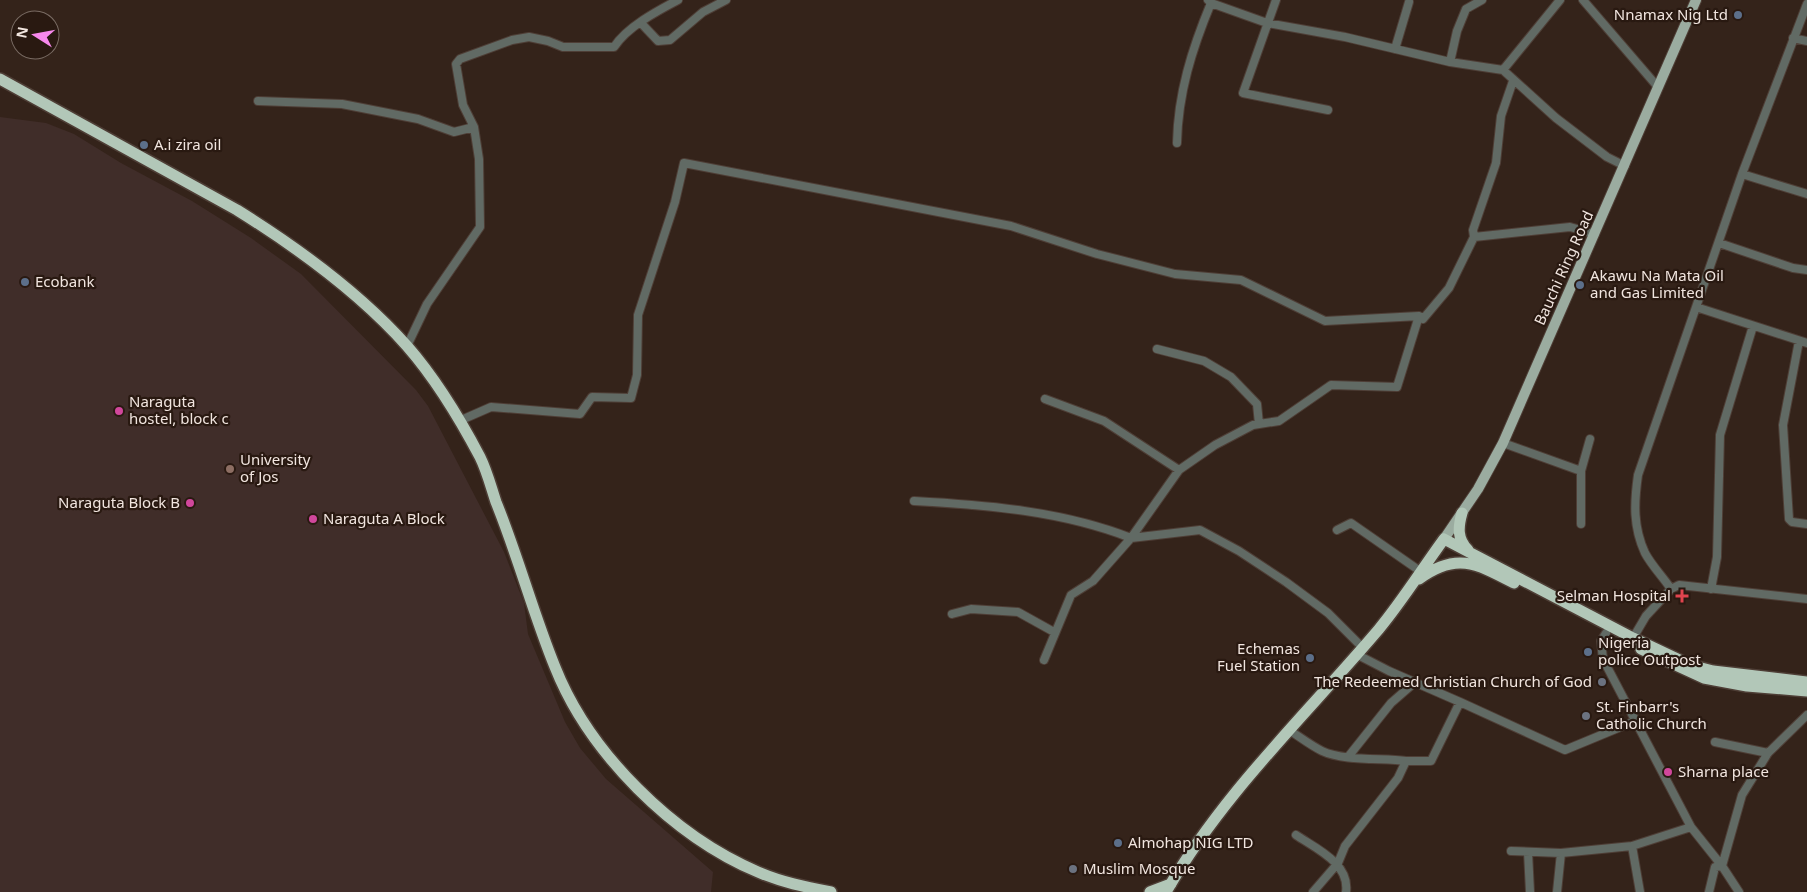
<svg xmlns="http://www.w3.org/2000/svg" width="1807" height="892" viewBox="0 0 1807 892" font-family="'Noto Sans',sans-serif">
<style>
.education{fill:#402d29}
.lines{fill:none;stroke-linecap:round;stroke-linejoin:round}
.minor-casing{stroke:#4e3e36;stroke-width:10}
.major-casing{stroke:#4e3e36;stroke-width:12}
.highway-casing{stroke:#4e3e36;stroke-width:14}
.minor{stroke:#616a64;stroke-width:8}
.major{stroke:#9baca0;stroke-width:10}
.highway{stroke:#b2c7b8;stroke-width:11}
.service-dot{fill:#5c6f8a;stroke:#291911;stroke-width:2}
.hotel-dot{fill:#d1479c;stroke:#291911;stroke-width:2}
.education-dot{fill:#8d6e63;stroke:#291911;stroke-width:2}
.health-dot{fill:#e0444e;stroke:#291911;stroke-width:2}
.worship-dot{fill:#6b7280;stroke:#291911;stroke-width:2}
.labels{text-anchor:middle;stroke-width:4.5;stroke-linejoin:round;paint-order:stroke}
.poi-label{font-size:15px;fill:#f1e5df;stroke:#291911;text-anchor:start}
.street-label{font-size:15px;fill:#f1e5df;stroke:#291911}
</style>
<rect width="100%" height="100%" fill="#34231a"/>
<!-- education -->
<path class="education" d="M0,117L46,123L74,134L121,163L192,201L251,238L301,274L416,390L428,406L504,552L524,603L528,634L565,722L580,748L606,779L713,872L711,892H0Z"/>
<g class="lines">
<!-- minor casing -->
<g class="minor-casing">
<path id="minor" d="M1208,0L1211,3L1267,23L1345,37L1450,62L1503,70L1556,118L1607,157L1625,166
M1276,0L1243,93L1328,110
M1583,0L1657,86
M641,23L658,41L670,40L703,12L726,0
M1793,38L1807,41
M1395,49L1409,2
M1450,62L1457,31L1466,9L1482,0
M1503,70L1560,0
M258,101L342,104L418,119L454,132L474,127
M1177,143C1178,93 1192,49 1211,3
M1742,174L1807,194
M1474,237L1473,230L1496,163L1501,116L1513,81
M1719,243L1793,268L1807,270
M1696,307L1807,343
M1799,341L1783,425L1789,519L1792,522L1807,524
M407,346L427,304L480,227L479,159L474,127L463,105L456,64L460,59L512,40L529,37L548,41L563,47H614C627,27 657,11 678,0
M1157,349L1204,361L1231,377L1257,404L1259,424L1253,425L1215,445L1179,470
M1045,399L1104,421L1179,470L1131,538L1200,530L1239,551L1286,582L1328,613L1362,647
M459,421L491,407L580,414L592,397L631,398L637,375L638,315L675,202L684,163L1011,226L1097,254L1175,274L1241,280L1325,321L1419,316L1423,319L1449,288L1474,237L1570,227L1595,234
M1259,424L1279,421L1331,385L1397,387L1419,316
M1503,443L1581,471V524
M1581,471L1590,439
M914,501C987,505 1062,511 1131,538L1093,581L1071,595L1044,660
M1337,530L1351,523L1420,571
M1671,589L1679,585L1807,599
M1711,589L1717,557L1720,435L1753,326
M952,614L971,609L1018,612L1054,632
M1606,633L1601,641L1603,659L1691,827L1722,866L1742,795L1768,753L1807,715
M1633,638L1646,616L1671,589C1663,577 1652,566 1645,553C1633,527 1634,503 1638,475L1742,174L1807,4
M1356,654L1389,671L1460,702
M1289,730C1300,737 1310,745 1322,751C1343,761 1382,758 1406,761
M1715,742L1768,753
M1348,757L1391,703L1414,683
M1296,835C1315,848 1350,863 1346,892
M1632,846L1640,892
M1511,851L1561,853
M1528,852L1530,892
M1313,892L1338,863L1345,846L1398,778L1406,761H1431L1460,702L1565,750L1635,721
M1557,892L1561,853L1632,846L1691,827
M1709,892L1715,867L1722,866L1739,892"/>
</g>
<!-- major casing -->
<g class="major-casing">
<path id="major" d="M1444,539L1478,489L1503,443L1696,0"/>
</g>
<!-- highway casing -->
<g class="highway-casing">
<path id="highway" d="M0,79L237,210C298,248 359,292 407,346C435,378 460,419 480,457C487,471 491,487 496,502C518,556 533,613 555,667C589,753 673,836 758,872C781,882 805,887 831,892
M1462,513C1458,527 1457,539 1468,550
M1419,579C1456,552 1476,563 1514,583
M1641,649L1704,678L1747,686L1807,691
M1150,892L1171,884
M1166,892C1223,793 1306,715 1379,629C1403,600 1422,569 1444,539L1633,638L1690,665L1713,671L1807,682"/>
</g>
<!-- minor -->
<use href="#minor" class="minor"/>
<!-- major -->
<use href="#major" class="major"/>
<!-- highway -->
<use href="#highway" class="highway"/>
</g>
<!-- markers -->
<g class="service-dot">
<circle cx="1738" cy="15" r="5"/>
<circle cx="144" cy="145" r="5"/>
<circle cx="25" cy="282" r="5"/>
<circle cx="1580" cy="285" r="5"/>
<circle cx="1588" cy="652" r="5"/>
<circle cx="1310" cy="658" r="5"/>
<circle cx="1118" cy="843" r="5"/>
</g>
<g class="hotel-dot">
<circle cx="119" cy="411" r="5"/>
<circle cx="190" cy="503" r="5"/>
<circle cx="313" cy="519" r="5"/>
<circle cx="1668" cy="772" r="5"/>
</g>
<circle class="education-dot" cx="230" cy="469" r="5"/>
<path class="health-dot" d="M1679.5 588.5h5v5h5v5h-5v5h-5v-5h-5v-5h5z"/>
<g class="worship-dot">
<circle cx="1602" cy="682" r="5"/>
<circle cx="1586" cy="716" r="5"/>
<circle cx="1073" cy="869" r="5"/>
</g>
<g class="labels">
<!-- poi labels -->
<g class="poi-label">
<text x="1728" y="20" text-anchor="end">Nnamax Nig Ltd</text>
<text x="154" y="150">A.i zira oil</text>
<text x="1590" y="281">Akawu Na Mata Oil<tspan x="1590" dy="17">and Gas Limited</tspan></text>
<text x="35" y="287">Ecobank</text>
<text x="129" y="407">Naraguta<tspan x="129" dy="17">hostel, block c</tspan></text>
<text x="240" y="465">University<tspan x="240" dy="17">of Jos</tspan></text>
<text x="180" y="508" text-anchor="end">Naraguta Block B</text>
<text x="323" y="524">Naraguta A Block</text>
<text x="1671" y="601" text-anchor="end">Selman Hospital</text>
<text x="1598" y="648">Nigeria<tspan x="1598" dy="17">police Outpost</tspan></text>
<text x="1300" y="654" text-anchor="end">Echemas<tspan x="1300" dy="17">Fuel Station</tspan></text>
<text x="1592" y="687" text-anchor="end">The Redeemed Christian Church of God</text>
<text x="1596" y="712">St. Finbarr's<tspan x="1596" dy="17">Catholic Church</tspan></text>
<text x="1678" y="777">Sharna place</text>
<text x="1128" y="848">Almohap NIG LTD</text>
<text x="1083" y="874">Muslim Mosque</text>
</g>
<!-- street labels -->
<g class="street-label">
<text transform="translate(1564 268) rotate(-66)" y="5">Bauchi Ring Road</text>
</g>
</g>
<!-- north arrow -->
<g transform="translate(35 35) rotate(281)"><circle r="24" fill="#291911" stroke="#796b63"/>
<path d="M0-4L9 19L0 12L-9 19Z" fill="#f788ec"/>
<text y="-8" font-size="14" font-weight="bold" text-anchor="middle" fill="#f1e5df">N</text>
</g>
</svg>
